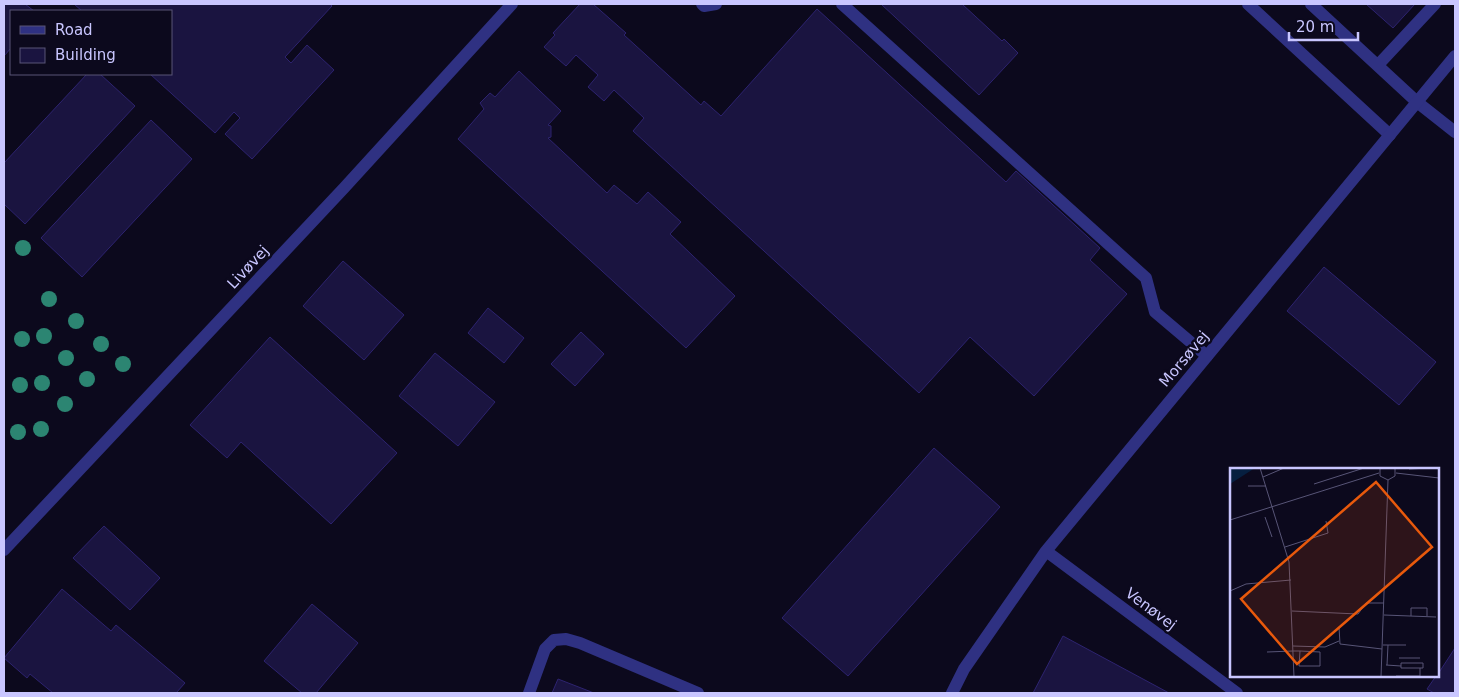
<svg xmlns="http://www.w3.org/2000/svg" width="1459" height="697" viewBox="0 0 1459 697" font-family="'DejaVu Sans',sans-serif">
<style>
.building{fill:#1a1440;stroke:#2d236f}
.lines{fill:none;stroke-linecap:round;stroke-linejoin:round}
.lane{stroke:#2f3182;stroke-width:12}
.street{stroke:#2f3182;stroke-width:12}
.tree{fill:#2c8572}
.labels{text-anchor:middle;stroke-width:5;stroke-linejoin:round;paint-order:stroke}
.street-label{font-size:15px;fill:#c9c6ff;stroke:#0c091d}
.inset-road{fill:none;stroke:#585577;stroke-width:1}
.view{fill:#e8590c;fill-opacity:0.15;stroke:#e8590c;stroke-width:2.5}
.inset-edge{fill:none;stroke:#c9c6ff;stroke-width:2.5}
</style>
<rect width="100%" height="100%" fill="#0c091d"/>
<!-- building -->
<path class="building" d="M4,4H25L34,11H11V48L4,56Z
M74,4H330L332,6L285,57L291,63L307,45L334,70L252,159L225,134L240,118L234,112L215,133L150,74H171V11H82Z
M580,4H593L626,33L624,35L701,105L704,101L721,116L817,9L1006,182L1016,171L1100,248L1090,260L1127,294L1034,396L970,337L919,393L633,131L644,118L614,90L604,101L588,87L598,75L576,55L566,66L544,47L555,35L553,33Z
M881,4H962L1002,41L1004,39L1018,53L979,95Z
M1366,4H1415L1393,28Z
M519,71L561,111L548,125L551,126V137L548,138L607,193L614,185L637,204L648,192L681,222L670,234L735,296L686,348L458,139L484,109L480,103L490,93L495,97Z
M87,74H100L135,106L25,224L4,204V163Z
M151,120L192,159L82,277L41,238Z
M343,261L404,315L364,360L303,306Z
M1324,267L1436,362L1399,405L1287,311Z
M488,308L524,338L504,363L468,333Z
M581,332L604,354L575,386L551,364Z
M270,337L397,453L331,524L241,442L227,458L190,425Z
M435,353L495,402L458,446L399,396Z
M934,448L1000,507L848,676L782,618Z
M104,526L160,578L130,610L73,558Z
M62,589L111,631L116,625L185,683L176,693H53L30,674L27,678L4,658Z
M312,604L358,643L316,693H302L264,661Z
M1063,636L1169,693H1033Z
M1455,648V693H1434L1427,689L1436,676H1438V674Z
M558,679L594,693H552Z"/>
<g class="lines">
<!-- lane -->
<path class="lane" d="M702,4L704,6L716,4
M842,4L1146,278L1155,312L1207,356
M1248,4L1390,135
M1311,4L1417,102L1455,132
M1378,65L1435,4
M529,693L545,649L554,640L566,639L580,643L698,693"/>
<!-- street -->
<path class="street" d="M4,550L344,188L512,4
M1046,551L1237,693
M952,693L964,669L1046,551L1455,56"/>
</g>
<!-- trees -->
<g class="tree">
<circle cx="23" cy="248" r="8"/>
<circle cx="49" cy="299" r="8"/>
<circle cx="76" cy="321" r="8"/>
<circle cx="44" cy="336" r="8"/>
<circle cx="22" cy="339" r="8"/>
<circle cx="101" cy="344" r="8"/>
<circle cx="66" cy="358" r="8"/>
<circle cx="123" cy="364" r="8"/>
<circle cx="87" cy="379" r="8"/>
<circle cx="42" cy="383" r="8"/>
<circle cx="20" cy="385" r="8"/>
<circle cx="65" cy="404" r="8"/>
<circle cx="41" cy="429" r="8"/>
<circle cx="18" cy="432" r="8"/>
</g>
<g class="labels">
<!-- street labels -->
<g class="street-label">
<text transform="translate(248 267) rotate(-47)" y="5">Livøvej</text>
<text transform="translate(1184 359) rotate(-50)" y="5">Morsøvej</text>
<text transform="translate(1151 609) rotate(37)" y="5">Venøvej</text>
</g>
</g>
<!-- overview -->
<g transform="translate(1230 468)">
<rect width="209" height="209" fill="#0c091d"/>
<path d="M0,0H25L0,16Z" fill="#061f40"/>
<path class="inset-road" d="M30,0L59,94L64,209M150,0V8L158,12L165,8V0M179,1L199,0M166,5L209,10M33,9L54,0M84,16L134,0M18,18H36M35,49L42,69M0,52L149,5M55,79L98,65L96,53M0,123L16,116L61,112M62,143L128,146L136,135H154M154,147L206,149M181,148V140H197V148M109,159L110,176L152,181M153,177H176M63,178L95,179L109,173M37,184L63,183H70L90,184V198H69L70,183M169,190H190M171,195H193V200H171ZM156,197L171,198M157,197L158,177M166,208H190V200M151,209L158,12"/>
<path class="view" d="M146,14L202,79L67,196L11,131Z"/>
<rect width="209" height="209" class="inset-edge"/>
</g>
<!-- border -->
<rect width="1459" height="697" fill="none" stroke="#c9c6ff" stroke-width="10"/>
<!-- legend -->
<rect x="10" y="10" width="162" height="65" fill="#0c091d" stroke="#585577"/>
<rect x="20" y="26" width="25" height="8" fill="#2f3182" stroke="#585577"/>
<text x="55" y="35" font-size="15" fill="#c9c6ff">Road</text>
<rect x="20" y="48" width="25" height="15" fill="#1a1440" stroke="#585577"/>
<text x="55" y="60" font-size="15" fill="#c9c6ff">Building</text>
<!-- scale -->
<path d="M1289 32v8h69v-8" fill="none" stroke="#c9c6ff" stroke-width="2.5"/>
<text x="1296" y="32" font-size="15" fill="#c9c6ff" stroke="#0c091d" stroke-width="4" paint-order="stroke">20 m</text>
</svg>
